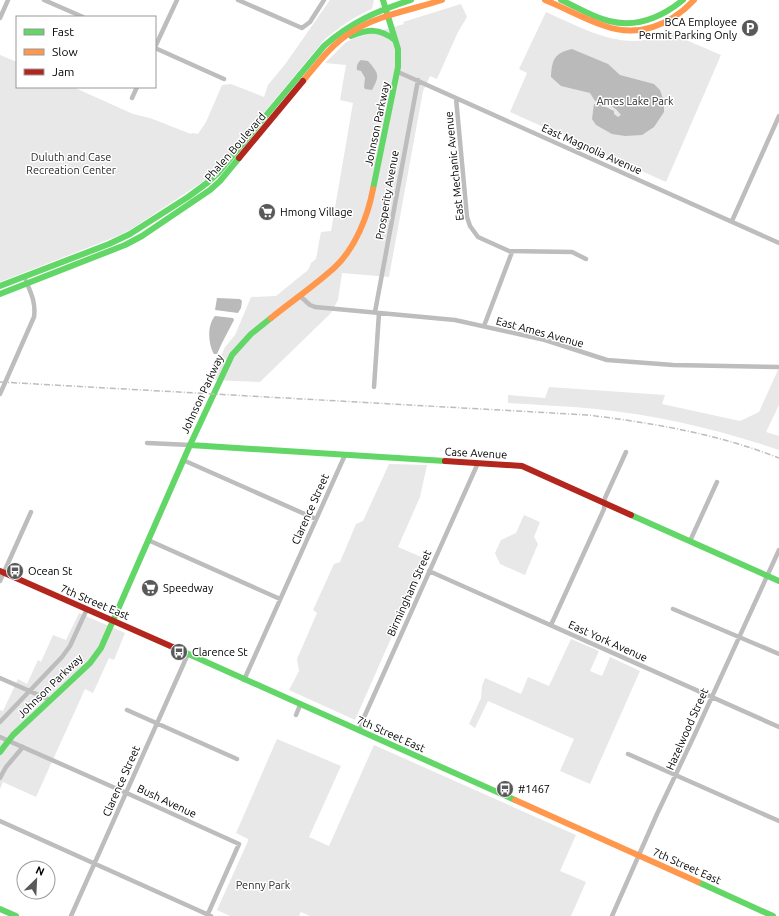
<svg xmlns="http://www.w3.org/2000/svg" width="779" height="916" viewBox="0 0 779 916" font-family="Ubuntu,sans-serif">
<style>
.green{fill:#e8e8e8}
.water{fill:#bababa}
.lines{fill:none;stroke-linecap:round;stroke-linejoin:round}
.street{stroke:#bdbdbd;stroke-width:4.5}
.fast{stroke:#63d668;stroke-width:6}
.slow{stroke:#ff974d;stroke-width:6}
.jam{stroke:#b3261e;stroke-width:6}
.rail{stroke:#bdbdbd;stroke-width:1.5;stroke-dasharray:6 2 1 2;stroke-linecap:butt}
.labels{text-anchor:middle;stroke-width:3;stroke-linejoin:round;paint-order:stroke}
.poi-label{font-size:11px;fill:#000;stroke:#fff;text-anchor:start}
.park-label{font-size:11px;fill:#2d2d2d;stroke:#fff}
.street-label{font-size:11px;fill:#000;stroke:#fff}
</style>
<rect width="100%" height="100%" fill="#fff"/>
<!-- green -->
<path class="green" d="M330,0H374L372,9C353,17 340,27 325,39L215,172L207,179L130,230L115,237L0,282V55L17,62V87H73L133,114L150,118L191,134L192,133L198,134L206,122L222,85L231,84L264,97L268,85L286,63Z
M461,4L467,17L458,32L437,79L430,76L423,91L389,277L342,273L338,300L331,313L260,382L210,380L225,347L235,335L251,297L276,296L308,270L311,263L316,259L321,232L331,231L353,103L340,100L346,65L325,63L346,42L355,38L404,24L403,22Z
M546,12C587,30 627,55 672,31L677,36L721,55L666,182L510,112L527,73L519,69Z
M778,370H779V405L766,432L779,436V450C720,430 658,415 596,409C567,406 537,405 508,403V395L545,398L549,387L665,395L662,404L740,421L759,412Z
M389,464L427,465L420,497L398,547L426,559L355,720L289,690L299,671L297,659L317,613L313,610L334,564L340,562L356,524L363,521Z
M524,515L540,522L534,537L538,544L525,575L500,564L495,553L501,540L516,533Z
M79,613L125,633L114,660L109,658L93,693L85,689L36,797L3,782L0,789V710L3,711L18,679L27,684L38,660L41,662L53,635L66,640Z
M571,639L599,651L590,671L602,676L610,657L640,671L590,784L560,771L574,739L488,701L475,728L469,724L481,698L482,686L485,678L521,694L528,677L549,686Z
M277,739L341,766L309,837L329,846L374,745L576,835L560,871L586,882L571,916H310L301,912L299,916H230L217,910L248,841V839L236,833Z"/>
<!-- water -->
<path class="water" d="M572,49L608,64L620,75L654,84L660,90L664,102V112L654,127L642,135L625,136L612,134L596,125L592,119L594,104H600L614,111V114L618,117L621,115C615,106 606,103 595,101L590,93L561,86L551,77C552,60 554,53 572,49Z
M361,60L368,61C379,74 380,75 372,90L365,89L364,87L365,78L361,71L357,70C356,66 358,62 361,60Z
M217,298L240,299L242,301L241,308L238,313L215,310Z
M215,316L233,318L234,320L222,343L217,354H214C208,344 207,325 215,316Z"/>
<g class="lines">
<!-- street -->
<path class="street" d="M44,0L83,17
M238,0L302,28L310,22L324,0
M0,18L8,0
M155,47L177,0
M155,48L224,79
M398,72L779,243
M132,98L137,87
M456,98L467,217L470,226L478,237L509,251L572,252L586,259
M732,221L779,116
M300,296L310,305L315,307L455,320L545,340L607,360L673,365L779,367
M375,312L418,80
M484,326L512,252
M374,387L379,313
M0,394L34,317C36,303 31,293 26,281
M147,443L190,445
M183,460L316,519
M148,540L280,599
M690,541L717,482
M429,571L779,727
M0,581L31,512
M673,609L779,654
M551,625L604,509L605,498L626,452
M0,678L50,700
M244,680L345,455
M127,710L237,759
M296,715L300,705
M0,722L62,657L70,646L87,609
M360,731L361,724L478,463
M0,737L131,795L239,844L207,916
M628,754L779,821
M0,778L6,767L23,747
M0,821L211,916
M71,916L188,654
M612,916L657,814L694,736L779,550"/>
<!-- fast -->
<path class="fast" d="M561,0C577,7 592,17 609,21C636,28 662,17 683,0
M351,36C369,29 379,28 395,40
M373,189L398,67V49L383,0
M0,286L109,244L130,234L188,197L207,183L218,173L324,46C351,22 377,11 411,0
M0,294L125,245L142,236L210,190L220,181L239,158
M190,445L445,461
M631,515L779,581
M184,652L515,800
M0,752L13,735L90,663L101,648L190,445L232,355L251,334L271,318
M698,882L773,916
M0,909L16,916"/>
<!-- slow -->
<path class="slow" d="M545,0C565,8 584,19 605,26C638,38 671,25 694,0
M303,81C317,64 331,45 350,33C377,15 412,10 442,0
M271,318C292,301 314,286 334,268C355,249 368,216 373,189
M515,800L698,882"/>
<!-- jam -->
<path class="jam" d="M239,158L303,81
M445,461L522,466L631,515
M0,571L184,652"/>
<!-- rail -->
<path class="rail" d="M0,382L588,415C653,423 718,434 779,458"/>
</g>
<!-- icons -->
<defs>
<g id="parking-disc" transform="scale(0.9)"><circle r="9.5" fill="#595959" stroke="#fff"/><path d="M-3.5-5.5H1a3.5 3.5 0 0 1 0 7H-1V5.5H-3.5ZM-1-3.4V-.6H.8a1.4 1.4 0 0 0 0-2.8Z" fill="#fff"/></g>
<g id="supermarket-disc" transform="scale(0.9)"><circle r="9.5" fill="#595959" stroke="#fff"/><path d="M-6-5.5h2.5l.6 2H6L4.5 2H-2.5L-4.4-4H-6ZM-1.5 3.2a1.3 1.3 0 1 0 .1 0ZM3 3.2a1.3 1.3 0 1 0 .1 0Z" fill="#fff"/></g>
<g id="bus-disc" transform="scale(0.9)"><circle r="9.5" fill="#595959" stroke="#fff"/><path d="M-5-6H5V4H4V6H2V4H-2V6H-4V4H-5ZM-3.5-4V0h7V-4ZM-3.5 1.2v1.5H-2V1.2ZM2 1.2v1.5H3.5V1.2Z" fill="#fff"/></g>
</defs>
<g fill-rule="evenodd">
<use href="#parking-disc" x="750" y="28"/>
<use href="#supermarket-disc" x="267" y="212"/>
<use href="#bus-disc" x="15" y="571"/>
<use href="#supermarket-disc" x="150" y="588"/>
<use href="#bus-disc" x="179" y="652"/>
<use href="#bus-disc" x="505" y="789"/>
</g>
<g class="labels">
<!-- poi labels -->
<g class="poi-label">
<text x="737" y="26" text-anchor="end">BCA Employee<tspan x="737" dy="13">Permit Parking Only</tspan></text>
<text x="280" y="216">Hmong Village</text>
<text x="28" y="575">Ocean St</text>
<text x="163" y="592">Speedway</text>
<text x="192" y="656">Clarence St</text>
<text x="518" y="793">#1467</text>
</g>
<!-- park labels -->
<g class="park-label">
<text x="635" y="105">Ames Lake Park</text>
<text x="71" y="161">Duluth and Case<tspan x="71" dy="13">Recreation Center</tspan></text>
<text x="263" y="889">Penny Park</text>
</g>
<!-- street labels -->
<g class="street-label">
<text transform="translate(377 124) rotate(-78)" y="4">Johnson Parkway</text>
<text transform="translate(235 147) rotate(-49)" y="4">Phalen Boulevard</text>
<text transform="translate(592 149) rotate(24)" y="4">East Magnolia Avenue</text>
<text transform="translate(454 166) rotate(-96)" y="4">East Mechanic Avenue</text>
<text transform="translate(387 195) rotate(-80)" y="4">Prosperity Avenue</text>
<text transform="translate(540 332) rotate(15)" y="4">East Ames Avenue</text>
<text transform="translate(202 394) rotate(-65)" y="4">Johnson Parkway</text>
<text transform="translate(476 453) rotate(3)" y="4">Case Avenue</text>
<text transform="translate(310 509) rotate(-66)" y="4">Clarence Street</text>
<text transform="translate(409 593) rotate(-66)" y="4">Birmingham Street</text>
<text transform="translate(95 602) rotate(23)" y="4">7th Street East</text>
<text transform="translate(608 641) rotate(24)" y="4">East York Avenue</text>
<text transform="translate(50 686) rotate(-44)" y="4">Johnson Parkway</text>
<text transform="translate(687 729) rotate(-66)" y="4">Hazelwood Street</text>
<text transform="translate(391 734) rotate(24)" y="4">7th Street East</text>
<text transform="translate(121 781) rotate(-66)" y="4">Clarence Street</text>
<text transform="translate(167 801) rotate(25)" y="4">Bush Avenue</text>
<text transform="translate(687 866) rotate(24)" y="4">7th Street East</text>
</g>
</g>
<!-- legend -->
<rect x="16" y="16" width="140" height="72" fill="#ffffff" stroke="#999999"/>
<rect x="24" y="29" width="20" height="6" fill="#63d668" stroke="#999999"/>
<text x="52" y="36" font-size="12" fill="#000000">Fast</text>
<rect x="24" y="49" width="20" height="6" fill="#ff974d" stroke="#999999"/>
<text x="52" y="56" font-size="12" fill="#000000">Slow</text>
<rect x="24" y="69" width="20" height="6" fill="#b3261e" stroke="#999999"/>
<text x="52" y="76" font-size="12" fill="#000000">Jam</text>
<!-- north arrow -->
<g transform="translate(36 880) rotate(24)"><circle r="19" fill="#ffffff" stroke="#999999"/>
<path d="M0-3L7 15L0 10L-7 15Z" fill="#595959"/>
<text y="-6" font-size="11" font-weight="bold" text-anchor="middle" fill="#000000">N</text>
</g>
</svg>
